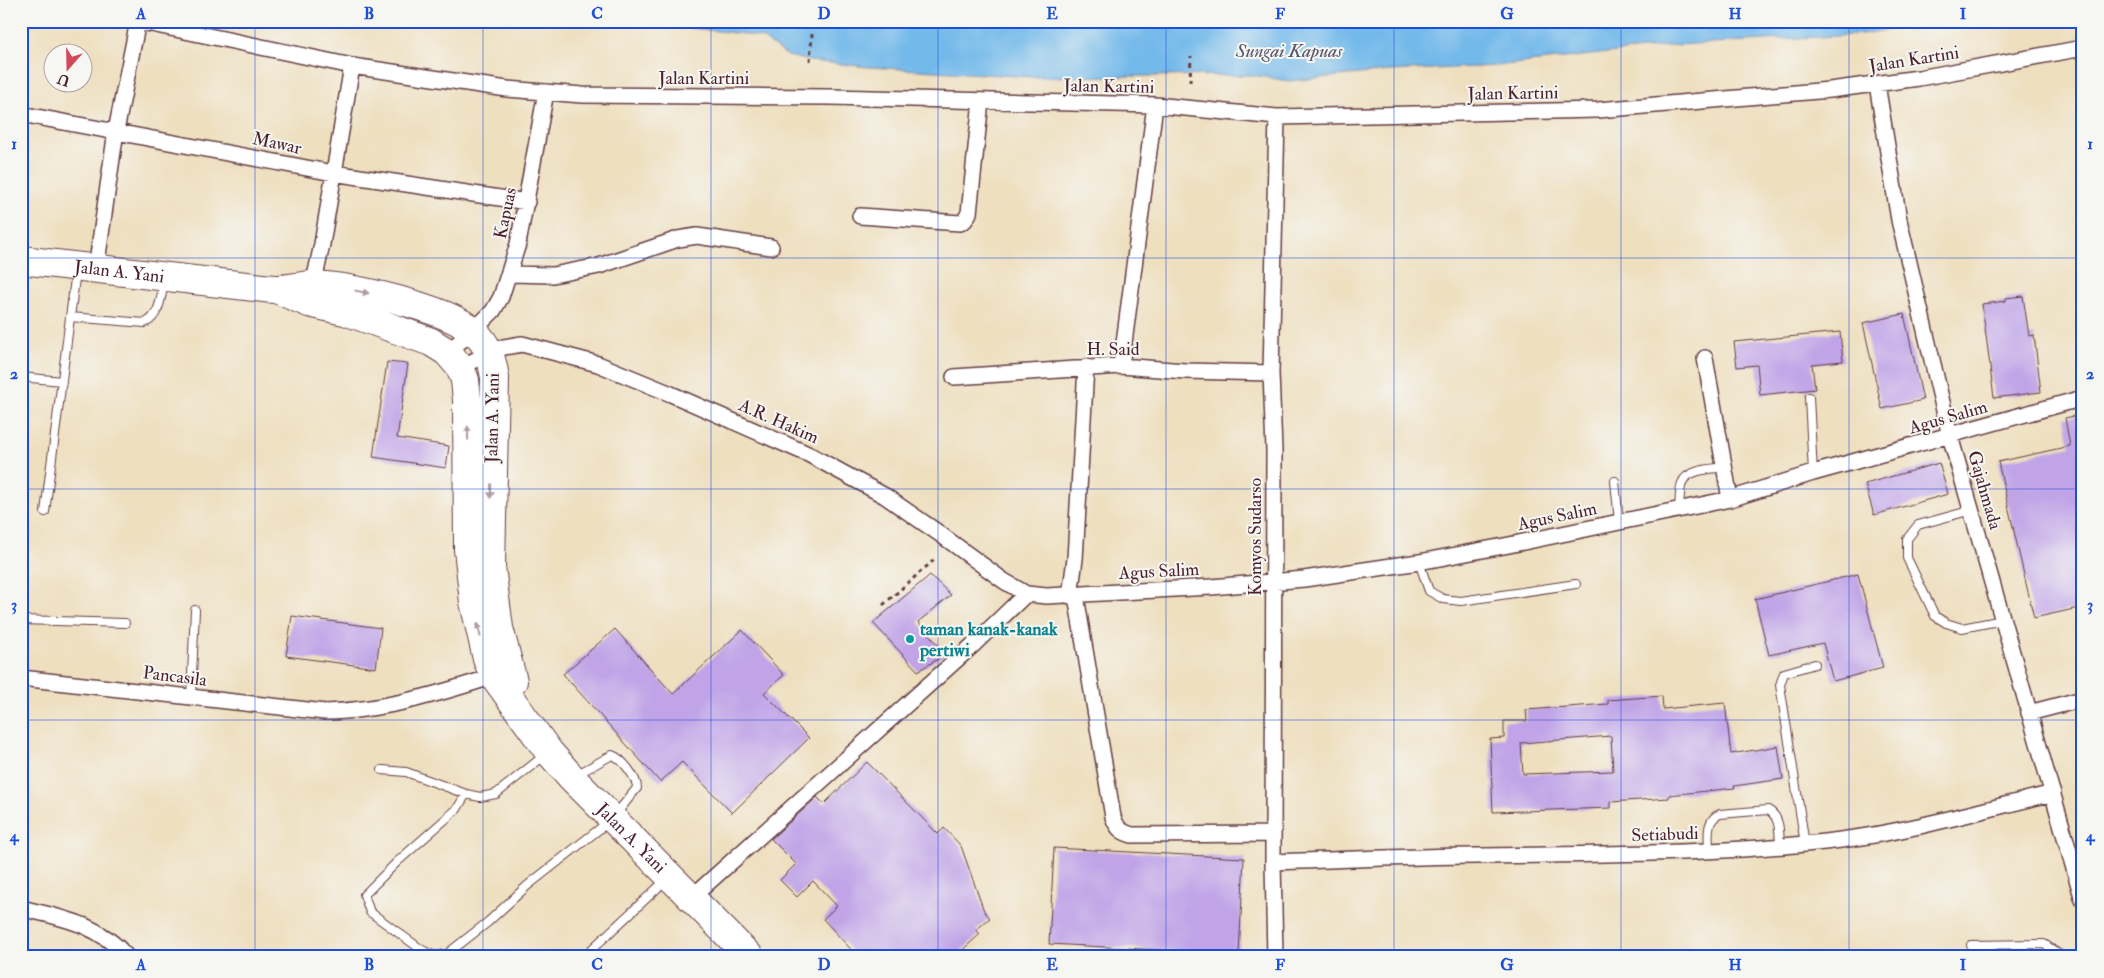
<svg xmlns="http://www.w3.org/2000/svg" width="2104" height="978" viewBox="0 0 2104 978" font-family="'IM FELL Double Pica',serif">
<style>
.water{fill:#73b9ea;stroke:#5e6c8a}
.building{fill:#c0a4e7;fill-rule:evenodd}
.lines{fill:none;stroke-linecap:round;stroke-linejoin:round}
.lane-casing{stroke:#633c41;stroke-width:10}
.street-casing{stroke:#633c41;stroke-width:18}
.highway-casing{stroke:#633c41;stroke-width:30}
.path{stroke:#633c41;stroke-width:3;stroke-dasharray:4 4;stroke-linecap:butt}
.lane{stroke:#fff;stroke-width:8}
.street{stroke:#fff;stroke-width:15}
.highway{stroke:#fff;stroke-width:28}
.oneway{fill:#ae9aa0}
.grid{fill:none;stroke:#1d4ed8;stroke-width:1;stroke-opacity:0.55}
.culture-dot{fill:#0f9aa8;stroke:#f6f6f2;stroke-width:2}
.labels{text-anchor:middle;stroke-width:4;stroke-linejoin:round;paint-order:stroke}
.street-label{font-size:18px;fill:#4a1f2b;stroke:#f6f6f2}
.culture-label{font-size:18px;font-weight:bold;fill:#0d838f;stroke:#f6f6f2;text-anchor:start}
.water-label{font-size:19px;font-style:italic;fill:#58556e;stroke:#f6f6f2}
.neatline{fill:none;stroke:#1d4ed8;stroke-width:2}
.grid-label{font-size:16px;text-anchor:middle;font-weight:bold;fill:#1d4ed8}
</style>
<rect width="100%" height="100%" fill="#f6f6f2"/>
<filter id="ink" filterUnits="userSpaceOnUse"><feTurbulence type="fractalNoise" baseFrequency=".02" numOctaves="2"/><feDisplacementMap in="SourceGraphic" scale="10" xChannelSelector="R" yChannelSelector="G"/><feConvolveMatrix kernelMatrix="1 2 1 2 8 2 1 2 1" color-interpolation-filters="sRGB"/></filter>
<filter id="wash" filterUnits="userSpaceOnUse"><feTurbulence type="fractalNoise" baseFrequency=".0096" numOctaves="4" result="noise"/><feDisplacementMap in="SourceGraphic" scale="20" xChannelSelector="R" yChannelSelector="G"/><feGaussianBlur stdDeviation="1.12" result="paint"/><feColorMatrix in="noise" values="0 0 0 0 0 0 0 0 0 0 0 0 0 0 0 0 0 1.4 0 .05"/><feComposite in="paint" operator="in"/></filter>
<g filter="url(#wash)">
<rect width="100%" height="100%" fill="#eedfbf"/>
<!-- water -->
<path class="water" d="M654,21H1947L1854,35L1676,45L1496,66L1389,71L1289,81L1252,75L1032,77L869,67L810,61L788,56L762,38L744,34L681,27Z"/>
<g id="blocks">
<!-- building -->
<path class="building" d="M2023,296L2029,336L2034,335L2041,392L1994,398L1982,304L2006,301V298Z
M1904,314L1923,400L1882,409L1863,323Z
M1840,332L1843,361L1812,364L1815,389L1760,395L1757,365L1737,367L1734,342Z
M387,362L408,364L397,438L449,446L446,468L373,457Z
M2083,414V607L2034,618L1998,462L2070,446L2065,418Z
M1939,463L1948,494L1874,515L1865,484Z
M1858,574L1883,668L1833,681L1823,643L1769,655L1755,599Z
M930,575L951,595L918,622L946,654L918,671L873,623Z
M292,616L381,628L376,668L286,656Z
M615,629L673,694L742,630L784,675L764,693L809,738L732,813L682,762L660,782L563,674Z
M1662,696L1663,709L1725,703L1731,754L1778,746L1783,779L1734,786L1735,788L1669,795V798L1611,802V808L1493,812L1490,739L1504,738V721H1527L1526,710L1608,704V700ZM1611,736L1613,771L1523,774L1521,743Z
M867,762L938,834L944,828L961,846L984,911L990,918L976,930L980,934L955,957H858L823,919L837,906L813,881L797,897L780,880L796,864L771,839L817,797L824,804Z
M1054,848L1244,858L1239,954L1049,944Z"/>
</g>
</g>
<g filter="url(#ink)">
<use href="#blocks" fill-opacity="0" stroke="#633c41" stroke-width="1"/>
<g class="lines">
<!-- lane casing -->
<g class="lane-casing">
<path id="lane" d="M70,317L145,323C160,316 161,297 164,282
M21,377L62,381
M1809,397L1813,473
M1615,481L1619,522
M1679,510C1680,502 1679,491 1682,483C1687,469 1713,469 1725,467
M1972,510L1918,525L1907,539V558L1935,616L1946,623L1962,628L2003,620
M45,512L76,271
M1419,562L1429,591L1443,599L1461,601L1576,584
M21,620L125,623
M191,697L195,610
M545,755L496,794L480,797L466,794L457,809L397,862L364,895L370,912L422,950L435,956L447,954L488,922L527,886L612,819L637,788C637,778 622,758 612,755L576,775
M382,770L406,772L466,794
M1805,844L1780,685L1784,673L1815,664
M1709,851C1709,837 1705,820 1720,814L1768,810C1781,817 1779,833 1780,846
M1971,945L2044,944L2063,957
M586,957L592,949L666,880"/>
</g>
<!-- street casing -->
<g class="street-casing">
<path id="street" d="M137,21L352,66L507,89L582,95L830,97L1155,105L1277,117L1598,110L1830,90L1919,78L2083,48
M1877,84L1899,220L1950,436L2083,900
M21,114L333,173L527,202
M860,216L960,223L965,220L969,213L981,101
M96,269L116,131L138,21
M509,274L553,275L599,266L678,239L697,236L771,247
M312,291L322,244L352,66
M447,352L473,331L493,311L501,297L518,244L546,92
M1705,358L1730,499
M1121,366L1155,105
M460,367L504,347L522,344L598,364L671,394L810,455L885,496L940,534L1004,581L1026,594L1047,596L1211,587L1304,579L1419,562L1509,545L1730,499L1813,473L2083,398
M954,377L1121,366L1185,371L1271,373
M1070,596L1075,559L1086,367
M1076,596L1113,817C1117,828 1121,832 1132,835L1273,834
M21,678L325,712C383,711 446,692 500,674
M2029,713L2083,699
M1273,862C1341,860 1410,856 1478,856C1599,854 1721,855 1841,840C1912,831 1983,810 2053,793
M691,898L973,645L1026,594
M21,908C62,918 98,923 127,957
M1275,957L1273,862L1274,450L1271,373L1277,117"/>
</g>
<!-- highway casing -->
<g class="highway-casing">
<g id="highway">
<path id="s1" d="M21,260L246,286C256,287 266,289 276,289C289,289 302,285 315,285C352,287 444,307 473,331C488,343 492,359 495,378L491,567L499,628L513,681"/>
<path id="s2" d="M276,289L309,303L345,311L431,342L447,352L460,367L465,380L467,400L468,549L474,602L487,659L494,676L549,752L572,778L750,957"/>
</g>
</g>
<!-- path -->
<path class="path" d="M810,61L812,34
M1190,82L1191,56
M883,605L934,560"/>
<!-- lane -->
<use href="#lane" class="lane"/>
<!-- street -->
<use href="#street" class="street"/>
<!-- highway -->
<use href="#highway" class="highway"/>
</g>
<!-- one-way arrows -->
<defs><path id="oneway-solid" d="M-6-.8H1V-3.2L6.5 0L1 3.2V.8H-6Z" transform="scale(1.25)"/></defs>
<g class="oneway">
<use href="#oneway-solid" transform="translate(362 292) rotate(11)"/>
<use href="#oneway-solid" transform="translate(468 433) rotate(-91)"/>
<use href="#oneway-solid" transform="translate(491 491) rotate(91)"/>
<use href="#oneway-solid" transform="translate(479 630) rotate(-102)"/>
</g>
</g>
<!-- grid -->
<path class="grid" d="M255,21V957M483,21V957M711,21V957M938,21V957M1166,21V957M1394,21V957M1621,21V957M1849,21V957M21,258H2083M21,489H2083M21,720H2083"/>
<!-- markers -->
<circle class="culture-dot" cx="910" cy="639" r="5"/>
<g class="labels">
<!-- street labels -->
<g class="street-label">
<text transform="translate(1914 59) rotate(-9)" y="6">Jalan Kartini</text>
<text x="704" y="84">Jalan Kartini</text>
<text transform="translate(1109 86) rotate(1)" y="6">Jalan Kartini</text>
<text transform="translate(1513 93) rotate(-1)" y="6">Jalan Kartini</text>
<text transform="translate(277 143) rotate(12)" y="6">Mawar</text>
<text transform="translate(505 213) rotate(-78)" y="6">Kapuas</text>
<text dy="6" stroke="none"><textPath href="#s1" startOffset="99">Jalan A. Yani</textPath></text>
<text x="1113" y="355">H. Said</text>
<text transform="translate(1948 417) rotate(-16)" y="6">Agus Salim</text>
<text transform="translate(492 418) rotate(-89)" y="6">Jalan A. Yani</text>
<text transform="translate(779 421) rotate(24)" y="6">A.R. Hakim</text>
<text transform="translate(1985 490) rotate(74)" y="6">Gajahmada</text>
<text transform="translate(1557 516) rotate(-12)" y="6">Agus Salim</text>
<text transform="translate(1255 537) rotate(-90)" y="6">Komyos Sudarso</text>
<text transform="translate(1159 571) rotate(-3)" y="6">Agus Salim</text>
<text transform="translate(175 676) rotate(7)" y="6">Pancasila</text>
<text transform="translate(1665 834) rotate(-2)" y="6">Setiabudi</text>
<text dy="6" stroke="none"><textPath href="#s2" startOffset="729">Jalan A. Yani</textPath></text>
</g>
<!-- culture labels -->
<g class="culture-label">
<text x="920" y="635">taman kanak-kanak<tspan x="920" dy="21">pertiwi</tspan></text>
</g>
<!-- water labels -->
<g class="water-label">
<text x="1289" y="57">Sungai Kapuas</text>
</g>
</g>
<!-- margin -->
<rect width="2104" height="978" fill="none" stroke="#f6f6f2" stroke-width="55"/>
<!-- north arrow -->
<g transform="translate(68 68) rotate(200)"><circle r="24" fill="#f6f6f2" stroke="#b1a0a2"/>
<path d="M0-4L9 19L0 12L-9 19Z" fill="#d1495b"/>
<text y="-8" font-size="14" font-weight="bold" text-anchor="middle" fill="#4a1f2b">U</text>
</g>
<rect x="28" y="28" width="2048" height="922" class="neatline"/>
<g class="grid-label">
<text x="141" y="19">A</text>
<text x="369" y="19">B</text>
<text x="597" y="19">C</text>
<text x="824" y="19">D</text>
<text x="1052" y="19">E</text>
<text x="1280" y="19">F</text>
<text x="1507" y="19">G</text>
<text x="1735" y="19">H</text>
<text x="1963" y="19">I</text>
<text x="14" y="149">1</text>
<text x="2090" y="149">1</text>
<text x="14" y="379">2</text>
<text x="2090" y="379">2</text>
<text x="14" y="610">3</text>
<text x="2090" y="610">3</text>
<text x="14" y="841">4</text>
<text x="2090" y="841">4</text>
<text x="141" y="970">A</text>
<text x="369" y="970">B</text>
<text x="597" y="970">C</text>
<text x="824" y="970">D</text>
<text x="1052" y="970">E</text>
<text x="1280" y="970">F</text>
<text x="1507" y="970">G</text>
<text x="1735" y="970">H</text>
<text x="1963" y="970">I</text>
</g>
</svg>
